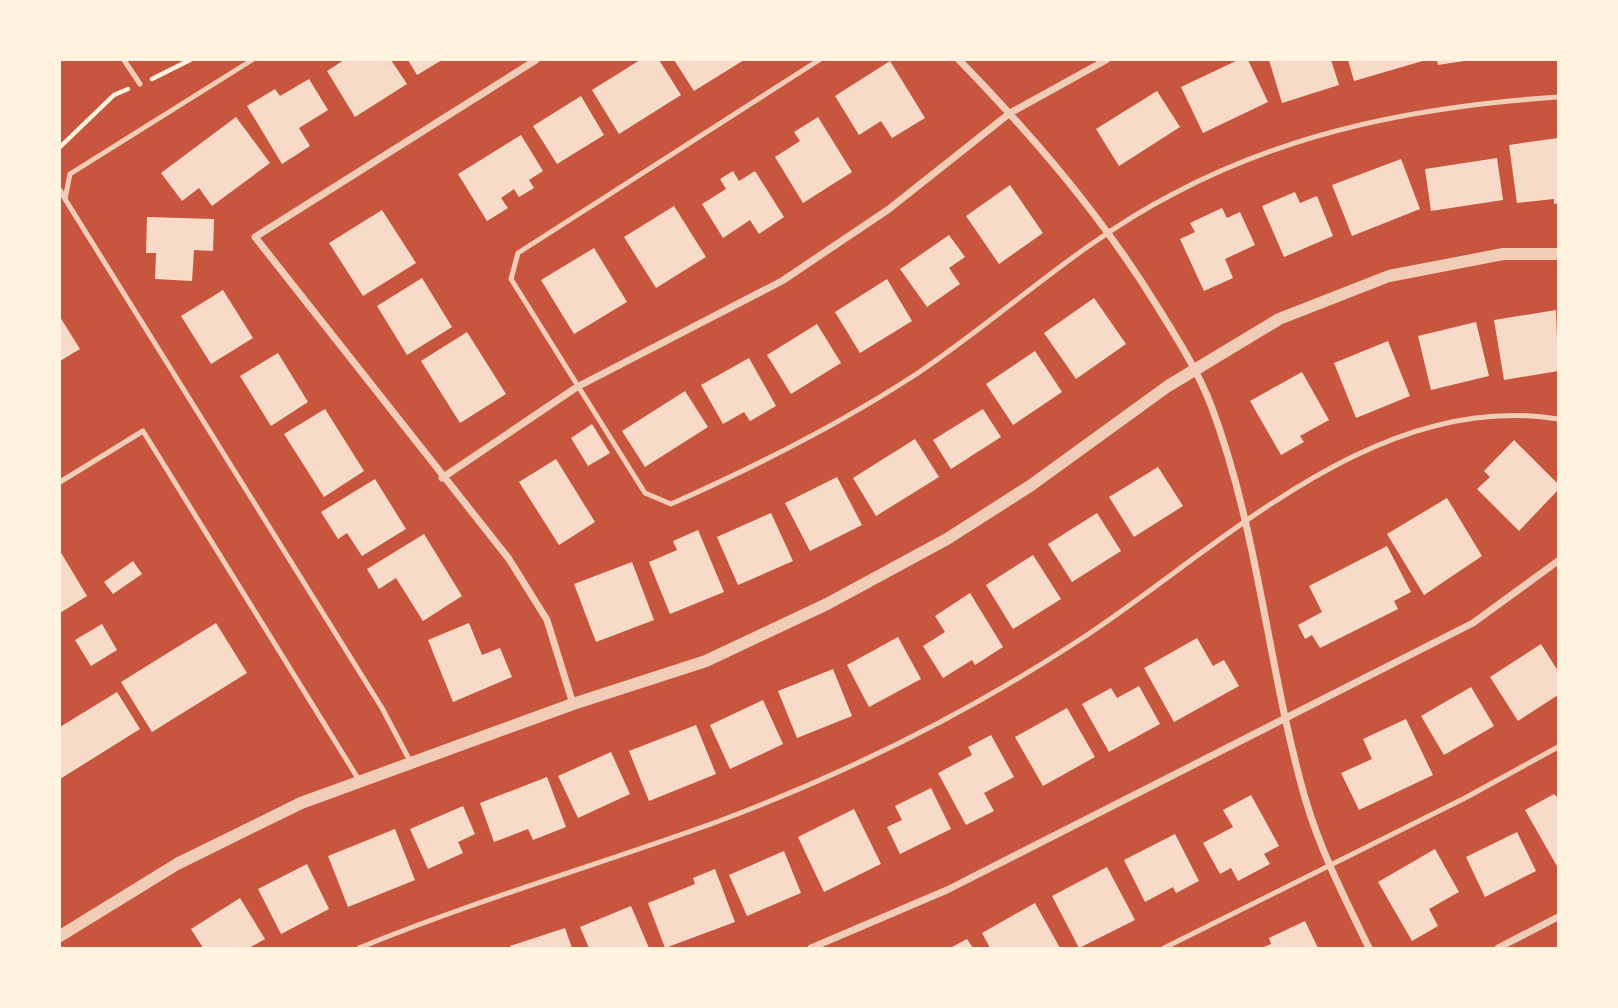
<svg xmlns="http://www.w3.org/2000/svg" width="1618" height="1008" viewBox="0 0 1618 1008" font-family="'IBM Plex Serif',serif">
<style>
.building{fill:#f7dbc8}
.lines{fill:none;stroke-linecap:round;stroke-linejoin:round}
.path{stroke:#fff3e0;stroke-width:4.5}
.service{stroke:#f1ccb7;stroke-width:5}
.minor{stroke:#f1ccb7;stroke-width:7}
.tertiary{stroke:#f1ccb7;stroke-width:12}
</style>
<rect width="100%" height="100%" fill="#c8553d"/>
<!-- building -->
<path class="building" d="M344,60H391L407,84L355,117L327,71Z
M408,60H442L417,75Z
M640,60H659L681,95L619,134L592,90Z
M674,60H744L694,91Z
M1238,60H1248L1268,102L1203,133L1181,87Z
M1269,60H1331L1339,85L1282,103Z
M1348,60H1426L1354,81Z
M1437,60H1464V61L1438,65Z
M890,61L925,118L892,138L881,121L859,135L835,96Z
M309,79L328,110L299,128L310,146L282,164L247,106L275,89L280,96Z
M1157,91L1180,127L1119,166L1096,129Z
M581,96L604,135L557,164L533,126Z
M236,117L270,163L212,206L199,188L182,201L161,173Z
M818,117L852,172L803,203L775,157L800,141L794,132Z
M521,135L543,171L529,180L534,188L519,197L514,189L501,198L508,208L487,221L458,174Z
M1558,138V203L1554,204V199L1517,203L1509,145Z
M1497,158L1503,200L1431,211L1425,169Z
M1401,159L1420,209L1352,236L1332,185Z
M733,171L739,181L755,171L784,217L759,234L750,220L723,238L702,204L726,189L720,179Z
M1010,185L1043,233L999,264L966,216Z
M1295,192L1300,203L1317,196L1333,236L1284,257L1262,206Z
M674,206L706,257L656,288L624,237Z
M1222,208L1227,218L1240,212L1255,245L1225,259L1233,278L1204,291L1180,239L1195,232L1190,223Z
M382,210L416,263L363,296L329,243Z
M147,217L214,219L213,251L194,250L192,281L155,279L156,253H146Z
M949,235L965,257L949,268L960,284L927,307L900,269Z
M594,248L627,302L574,334L541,280Z
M422,278L452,327L407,355L377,306Z
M887,279L912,321L860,353L835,312Z
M223,290L253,338L211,364L181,316Z
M1094,298L1126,344L1076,379L1044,333Z
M1556,310L1558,371L1504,380L1494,320Z
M60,317L80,349L60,361Z
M1476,322L1489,376L1431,390L1418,336Z
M817,324L841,363L791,394L767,355Z
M467,332L506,394L460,423L421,361Z
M1388,341L1410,396L1356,418L1334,363Z
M1035,351L1062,392L1013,425L986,384Z
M278,353L308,402L271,426L240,376Z
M749,358L776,406L750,421L744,412L723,424L701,385Z
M1302,372L1329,420L1300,436L1304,442L1281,455L1250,401Z
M685,391L708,427L645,467L622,431Z
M325,409L364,471L324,497L284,434Z
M983,409L1001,437L951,469L933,440Z
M592,424L610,453L588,466L571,438Z
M915,439L939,477L876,516L853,478Z
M1514,440L1558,484V490L1519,531L1477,489L1490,477L1484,471Z
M556,459L595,522L559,545L519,482Z
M1158,467L1183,506L1134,537L1109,497Z
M837,477L862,525L810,551L785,503Z
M375,479L406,529L362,556L347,533L338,539L321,512Z
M1447,498L1482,556L1424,595L1387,534Z
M771,513L793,561L738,585L717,537Z
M1097,513L1121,551L1072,582L1048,544Z
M698,530L724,592L670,614L649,562L677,550L673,541Z
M424,534L462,596L423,621L396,578L379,589L367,569Z
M1387,546L1411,592L1394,601L1398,609L1320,648L1312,635L1305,639L1298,625L1322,612L1309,586Z
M60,551L87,596L60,613Z
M1033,555L1061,599L1013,629L986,585Z
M133,561L142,574L113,594L104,582Z
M632,562L654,620L596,642L574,584Z
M970,593L1003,647L975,665L972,660L943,678L923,646L945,632L935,616Z
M216,623L247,673L152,732L121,682Z
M469,623L482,655L500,648L512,677L453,702L428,640Z
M102,624L117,650L91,666L75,640Z
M898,637L921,679L869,707L847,665Z
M1197,638L1213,666L1224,660L1239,686L1174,722L1144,668Z
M1541,644L1558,671V695L1518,721L1490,677Z
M833,669L852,716L797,738L778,691Z
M1139,686L1160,724L1109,752L1082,704L1111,688L1117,698Z
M1471,687L1494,726L1444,755L1421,716Z
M117,692L140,729L60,779V727Z
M763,700L783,744L730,769L710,725Z
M1067,708L1095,757L1043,786L1015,737Z
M1406,719L1433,775L1359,810L1341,773L1372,759L1363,739Z
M696,725L716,774L649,801L629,751Z
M991,735L1014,777L984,793L994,811L966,825L938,773L972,755L968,747Z
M611,752L630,794L578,818L558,776Z
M547,777L566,827L533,840L528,829L494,842L480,803Z
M931,788L951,829L900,854L887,827L902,820L895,806Z
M1554,794L1558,798V868L1525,810Z
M1251,795L1279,846L1264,854L1270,864L1238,881L1231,868L1220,874L1203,843L1233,827L1223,810Z
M463,806L475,834L458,842L463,853L428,869L410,829Z
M854,809L881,864L824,892L798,837Z
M395,829L415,880L348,907L328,856Z
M1517,832L1536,871L1485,897L1466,857Z
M1175,834L1199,881L1176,893L1173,887L1145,902L1124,860Z
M1435,849L1459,892L1429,909L1438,926L1412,941L1378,882Z
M784,851L801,893L747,916L729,875Z
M307,864L329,909L281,934L258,889Z
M1107,867L1135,920L1079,948L1052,896Z
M715,869L735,922L665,948L648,903L695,884L693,878Z
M240,898L265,939L249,948H203L191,929Z
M1035,903L1060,948H990L982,933Z
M631,906L649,948H589L580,927Z
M1305,921L1318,948H1261L1271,944L1269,938Z
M565,928L572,948H511L510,946Z
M967,939L973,948H950Z"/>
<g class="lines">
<!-- path -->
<path class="path" d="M152,79L190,60
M60,147L114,95L128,89"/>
<!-- service -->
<path class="service" d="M124,60L140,84
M252,60L70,174L65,199L382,708L410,761
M819,60L518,253L511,279L645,493L671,504C757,466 840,424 918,373C1004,315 1080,242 1173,194C1294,130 1423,106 1558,97
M60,190L65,199
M60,482L143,431L359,780
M359,948C474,901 594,866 711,824C841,776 965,715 1081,639C1220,548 1376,389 1558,419
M1164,948L1465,798L1558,747"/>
<!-- minor -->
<path class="minor" d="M536,60L255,237L509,559L547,620L573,704
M959,60C1033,136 1101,215 1157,306C1177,338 1199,373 1212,408C1259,534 1268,669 1305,798C1320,850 1346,901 1369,948
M442,478L577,387L782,281L889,209L1010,113L1106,60
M811,948L947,890L1473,623L1558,561
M1498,948L1558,917"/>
<!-- tertiary -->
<path class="tertiary" d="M60,936L177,864L301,803L573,704L706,661L827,604L947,539L1030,486L1168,386L1279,319L1389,276L1503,254H1558"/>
</g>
<!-- border -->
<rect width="1618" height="1008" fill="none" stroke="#fff3e0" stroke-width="122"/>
</svg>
